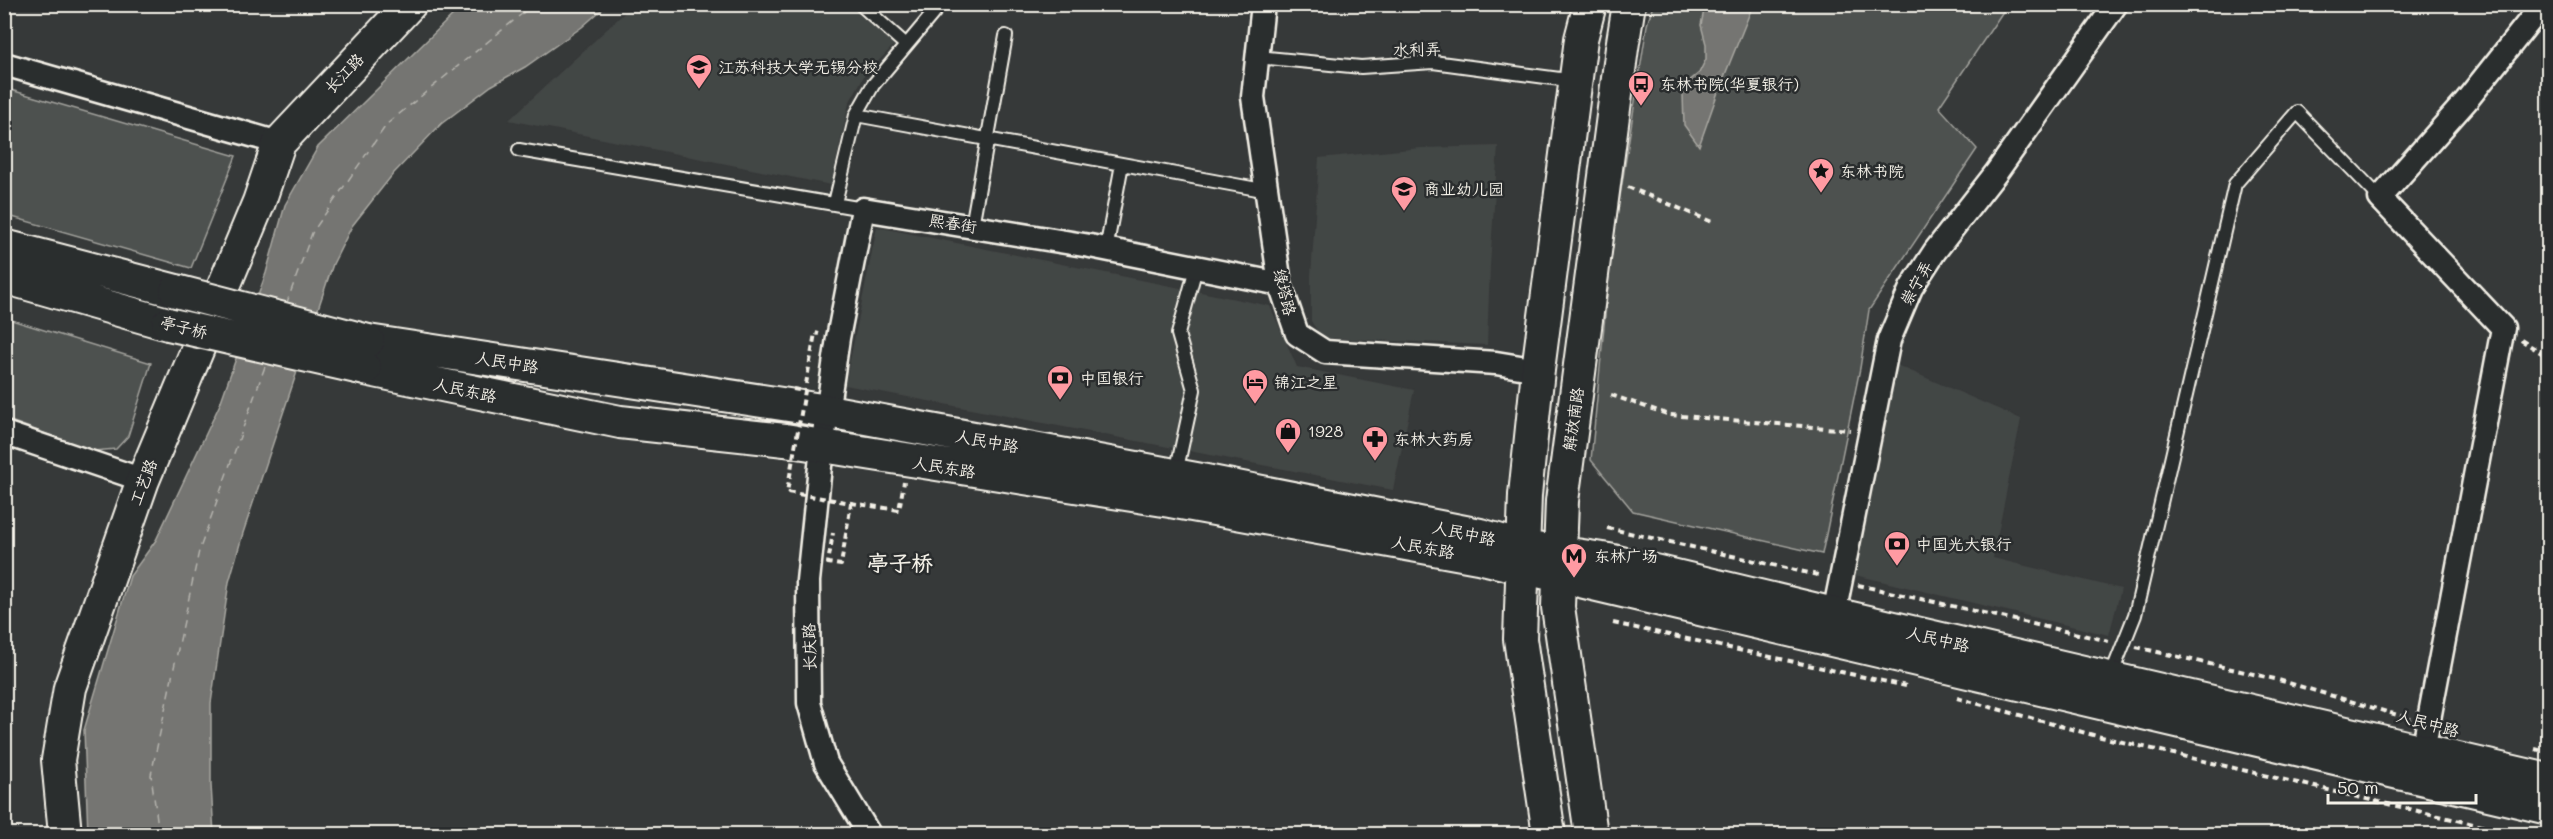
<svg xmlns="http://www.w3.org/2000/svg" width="2553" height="839" viewBox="0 0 2553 839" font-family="Mali,'LXGW WenKai TC',sans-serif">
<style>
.built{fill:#434645}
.green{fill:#4e514f;stroke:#a1a19c;stroke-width:1.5}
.water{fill:#757572;stroke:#a8a7a1;stroke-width:1.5}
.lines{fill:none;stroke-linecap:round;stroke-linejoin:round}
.ferry{stroke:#b4b3ad;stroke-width:1.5;stroke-dasharray:8 6;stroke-linecap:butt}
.lane-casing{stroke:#f4f1e8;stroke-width:16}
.street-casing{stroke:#f4f1e8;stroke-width:27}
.secondary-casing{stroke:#f4f1e8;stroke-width:36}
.path{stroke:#f4f1e8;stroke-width:4;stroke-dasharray:6 4.5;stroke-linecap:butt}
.lane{stroke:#2a2d2e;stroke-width:12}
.street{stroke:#2a2d2e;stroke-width:22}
.secondary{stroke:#2a2d2e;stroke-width:32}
.secondary-bridge-casing{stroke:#f4f1e8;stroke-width:36;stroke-linecap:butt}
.path-bridge{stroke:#f4f1e8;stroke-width:4;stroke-dasharray:6 4.5;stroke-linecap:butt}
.secondary-bridge{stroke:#2a2d2e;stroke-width:32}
.labels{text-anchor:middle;stroke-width:5;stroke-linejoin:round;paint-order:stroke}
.street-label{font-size:16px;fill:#f4f1e8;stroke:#2a2d2e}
.poi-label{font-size:16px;fill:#f4f1e8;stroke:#2a2d2e;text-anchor:start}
.district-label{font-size:22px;font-weight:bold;fill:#f4f1e8;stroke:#2a2d2e}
</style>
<rect width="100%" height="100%" fill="#363939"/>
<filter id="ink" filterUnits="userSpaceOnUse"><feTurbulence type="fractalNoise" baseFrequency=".0167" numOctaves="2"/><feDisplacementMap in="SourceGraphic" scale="12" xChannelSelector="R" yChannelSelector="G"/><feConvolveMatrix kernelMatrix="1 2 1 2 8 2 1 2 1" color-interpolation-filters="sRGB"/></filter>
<g filter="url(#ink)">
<!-- built -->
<path class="built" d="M634,4L848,5L894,45L864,76L849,103L831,185L509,120Z
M1498,146L1490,266L1487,345L1322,338L1311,321V276L1319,158L1421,148Z
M877,227L1270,306L1297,367L1414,390L1393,490L845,385Z
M1892,363L2021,419L1993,558L2121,589L2109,635L1851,574Z"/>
<!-- green -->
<path class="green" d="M2001,4L2006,7L1939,107L1977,149L1869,310L1860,368L1822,554L1633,511L1591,460L1611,254L1647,25L1653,5Z
M4,88L236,156L191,268L5,215Z
M5,318L151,363L128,436L116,449L93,451L5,419Z"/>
<!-- water -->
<path class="water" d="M463,5H607L582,27L525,67L491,86L441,124L393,174L352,226L333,264L243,533L229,582L211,703V785L214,834H88L84,730L130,576L156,540L220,404L266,273L285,205L318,147Z
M1705,5H1753L1718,92L1699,146L1684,125L1683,95L1688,82L1699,73L1706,59V44L1701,25Z"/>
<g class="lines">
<!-- ferry -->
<path class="ferry" d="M286,305L312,233L387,124L534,4
M159,834L151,775L199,551L267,361"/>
<!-- lane casing -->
<g class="lane-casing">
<path id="lane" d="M860,4L906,45
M1257,57L1361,67L1433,62L1575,81
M856,115L1268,191
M519,150L863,209
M835,203L856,115L873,85L941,4
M972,226L1006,36
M1106,250L1122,164
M1176,473L1194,390L1178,334L1196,268
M2110,678L2135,615L2235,184L2297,112L2380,198"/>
</g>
<!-- street casing -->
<g class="street-casing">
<path id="street" d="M1263,4L1253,97L1280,284L1297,334L1325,352L1496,363L1538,370
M4,64L279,143
M4,433L143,480
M1834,614L1889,340L1911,288L1935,251L1996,173L2116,4
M2423,751L2503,328L2380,198L2466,101L2543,4
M869,834L826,763L809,703L808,581L822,447L838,338L863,209L1090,246L1280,284"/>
</g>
<!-- secondary casing -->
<g class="secondary-casing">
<path id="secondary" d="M4,246L176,291
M4,277L168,324
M368,341L828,411L1196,479L1480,535L1523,547L1609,560L1834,614L2548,780
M365,369L620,422L785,440L1170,501L1478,557L2548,808
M65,834L58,760L70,688L143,480L259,202L279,143L410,4
M1549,834L1520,639L1525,495L1538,370L1581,39L1590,4
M1591,834L1558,607L1562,501L1622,48L1629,4"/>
</g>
<!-- path -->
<path class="path" d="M1628,187L1712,222
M2521,340L2548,357
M806,384L815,333L819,334
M1611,395L1670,415L1850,430
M851,503L899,510L904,482
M1607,528L1822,576
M1858,585L2109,641
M1613,623L1906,686
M2136,647L2275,679L2411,719
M1957,698L2097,736L2516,834
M2535,749L2548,752"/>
<!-- lane -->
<use href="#lane" class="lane"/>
<!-- street -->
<use href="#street" class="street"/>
<!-- secondary -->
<use href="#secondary" class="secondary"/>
<!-- secondary-bridge casing -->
<g class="secondary-bridge-casing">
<path id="secondary-bridge" d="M176,291L368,341
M168,324L365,369"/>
</g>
<!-- path-bridge -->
<path class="path-bridge" d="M793,389L805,391L787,492L851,503L841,565L828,563L833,533"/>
<!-- secondary-bridge -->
<use href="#secondary-bridge" class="secondary-bridge"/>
</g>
</g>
<!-- icons -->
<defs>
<g id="university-pin" transform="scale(1.35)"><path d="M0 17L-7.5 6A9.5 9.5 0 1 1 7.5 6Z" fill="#ff9aa2" stroke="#2a2d2e"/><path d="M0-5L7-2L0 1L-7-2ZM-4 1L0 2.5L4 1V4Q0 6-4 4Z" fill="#111"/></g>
<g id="bus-pin" transform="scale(1.35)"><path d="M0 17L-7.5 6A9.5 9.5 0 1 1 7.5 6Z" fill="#ff9aa2" stroke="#2a2d2e"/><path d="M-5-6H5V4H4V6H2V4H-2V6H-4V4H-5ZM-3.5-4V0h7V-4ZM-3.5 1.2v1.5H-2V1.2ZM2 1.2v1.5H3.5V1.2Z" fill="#111"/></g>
<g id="sight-pin" transform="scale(1.35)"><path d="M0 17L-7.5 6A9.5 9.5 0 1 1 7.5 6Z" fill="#ff9aa2" stroke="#2a2d2e"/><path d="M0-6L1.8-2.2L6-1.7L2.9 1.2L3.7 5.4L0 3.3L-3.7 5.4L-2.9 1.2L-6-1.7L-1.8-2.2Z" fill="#111"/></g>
<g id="school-pin" transform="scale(1.35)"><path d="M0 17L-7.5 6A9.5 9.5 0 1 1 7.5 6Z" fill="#ff9aa2" stroke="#2a2d2e"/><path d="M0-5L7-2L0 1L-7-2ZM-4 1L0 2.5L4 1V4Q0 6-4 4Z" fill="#111"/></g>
<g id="bank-pin" transform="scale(1.35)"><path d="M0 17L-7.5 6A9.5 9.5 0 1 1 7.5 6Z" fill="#ff9aa2" stroke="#2a2d2e"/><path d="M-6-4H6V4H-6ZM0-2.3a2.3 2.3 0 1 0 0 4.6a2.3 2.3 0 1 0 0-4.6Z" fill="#111"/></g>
<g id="hotel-pin" transform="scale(1.35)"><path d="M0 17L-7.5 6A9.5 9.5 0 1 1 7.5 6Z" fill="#ff9aa2" stroke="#2a2d2e"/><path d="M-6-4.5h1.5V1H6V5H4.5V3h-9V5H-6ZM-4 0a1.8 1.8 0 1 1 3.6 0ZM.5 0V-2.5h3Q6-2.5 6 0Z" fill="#111"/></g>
<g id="shop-pin" transform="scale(1.35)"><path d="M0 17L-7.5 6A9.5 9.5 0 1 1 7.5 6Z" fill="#ff9aa2" stroke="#2a2d2e"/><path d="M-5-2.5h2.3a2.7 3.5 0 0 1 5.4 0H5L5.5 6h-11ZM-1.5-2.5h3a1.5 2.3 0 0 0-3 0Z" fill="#111"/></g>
<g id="pharmacy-pin" transform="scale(1.35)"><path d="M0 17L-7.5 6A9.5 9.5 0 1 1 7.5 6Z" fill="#ff9aa2" stroke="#2a2d2e"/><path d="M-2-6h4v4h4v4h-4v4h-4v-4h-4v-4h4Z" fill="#111"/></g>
<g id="metro-pin" transform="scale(1.35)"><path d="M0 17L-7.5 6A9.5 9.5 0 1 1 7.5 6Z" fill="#ff9aa2" stroke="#2a2d2e"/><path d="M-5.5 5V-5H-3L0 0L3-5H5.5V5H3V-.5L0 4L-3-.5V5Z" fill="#111"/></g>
</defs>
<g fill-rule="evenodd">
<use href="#university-pin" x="699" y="67"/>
<use href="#bus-pin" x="1641" y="84"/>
<use href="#sight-pin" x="1821" y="171"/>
<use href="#school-pin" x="1404" y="189"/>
<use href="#bank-pin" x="1060" y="378"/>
<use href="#hotel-pin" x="1255" y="382"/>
<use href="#shop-pin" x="1288" y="431"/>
<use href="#pharmacy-pin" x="1375" y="439"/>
<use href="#bank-pin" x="1897" y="544"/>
<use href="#metro-pin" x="1574" y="556"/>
</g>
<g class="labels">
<!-- street labels -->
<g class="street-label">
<text transform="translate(1417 49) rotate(-1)" y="6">水利弄</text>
<text transform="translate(344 73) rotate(-46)" y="6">长江路</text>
<text transform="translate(953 223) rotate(9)" y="6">熙春街</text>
<text transform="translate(1916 283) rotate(-61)" y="6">崇宁弄</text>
<text transform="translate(1285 292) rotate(76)" y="6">绿塔路</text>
<text transform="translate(184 327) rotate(14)" y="6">亭子桥</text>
<text transform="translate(507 362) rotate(9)" y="6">人民中路</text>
<text transform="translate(465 390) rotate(12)" y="6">人民东路</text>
<text transform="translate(1573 419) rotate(-82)" y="6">解放南路</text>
<text transform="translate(987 441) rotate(10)" y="6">人民中路</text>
<text transform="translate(944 467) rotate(9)" y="6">人民东路</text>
<text transform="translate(143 482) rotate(-69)" y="6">工艺路</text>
<text transform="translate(1464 533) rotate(12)" y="6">人民中路</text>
<text transform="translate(1423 547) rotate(10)" y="6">人民东路</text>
<text transform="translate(1938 639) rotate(13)" y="6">人民中路</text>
<text transform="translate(809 647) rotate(-91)" y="6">长庆路</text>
<text transform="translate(2428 723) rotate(15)" y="6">人民中路</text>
</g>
<!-- poi labels -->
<g class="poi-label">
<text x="718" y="73">江苏科技大学无锡分校</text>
<text x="1660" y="90">东林书院(华夏银行)</text>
<text x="1840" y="177">东林书院</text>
<text x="1424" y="195">商业幼儿园</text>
<text x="1080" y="384">中国银行</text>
<text x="1274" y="388">锦江之星</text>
<text x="1308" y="437">1928</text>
<text x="1394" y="445">东林大药房</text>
<text x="1916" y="550">中国光大银行</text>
<text x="1594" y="562">东林广场</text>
</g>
<!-- district labels -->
<g class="district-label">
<text x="900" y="571">亭子桥</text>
</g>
</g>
<!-- margin -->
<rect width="2553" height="839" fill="none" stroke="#2a2d2e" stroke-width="24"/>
<rect x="12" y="12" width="2529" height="815" fill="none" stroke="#f4f1e8" stroke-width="2" filter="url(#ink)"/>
<!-- scale -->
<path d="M2328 794v9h148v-9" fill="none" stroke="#f4f1e8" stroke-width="3"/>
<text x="2337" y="794" font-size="18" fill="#f4f1e8" stroke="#2a2d2e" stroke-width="4.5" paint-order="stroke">50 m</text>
</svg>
